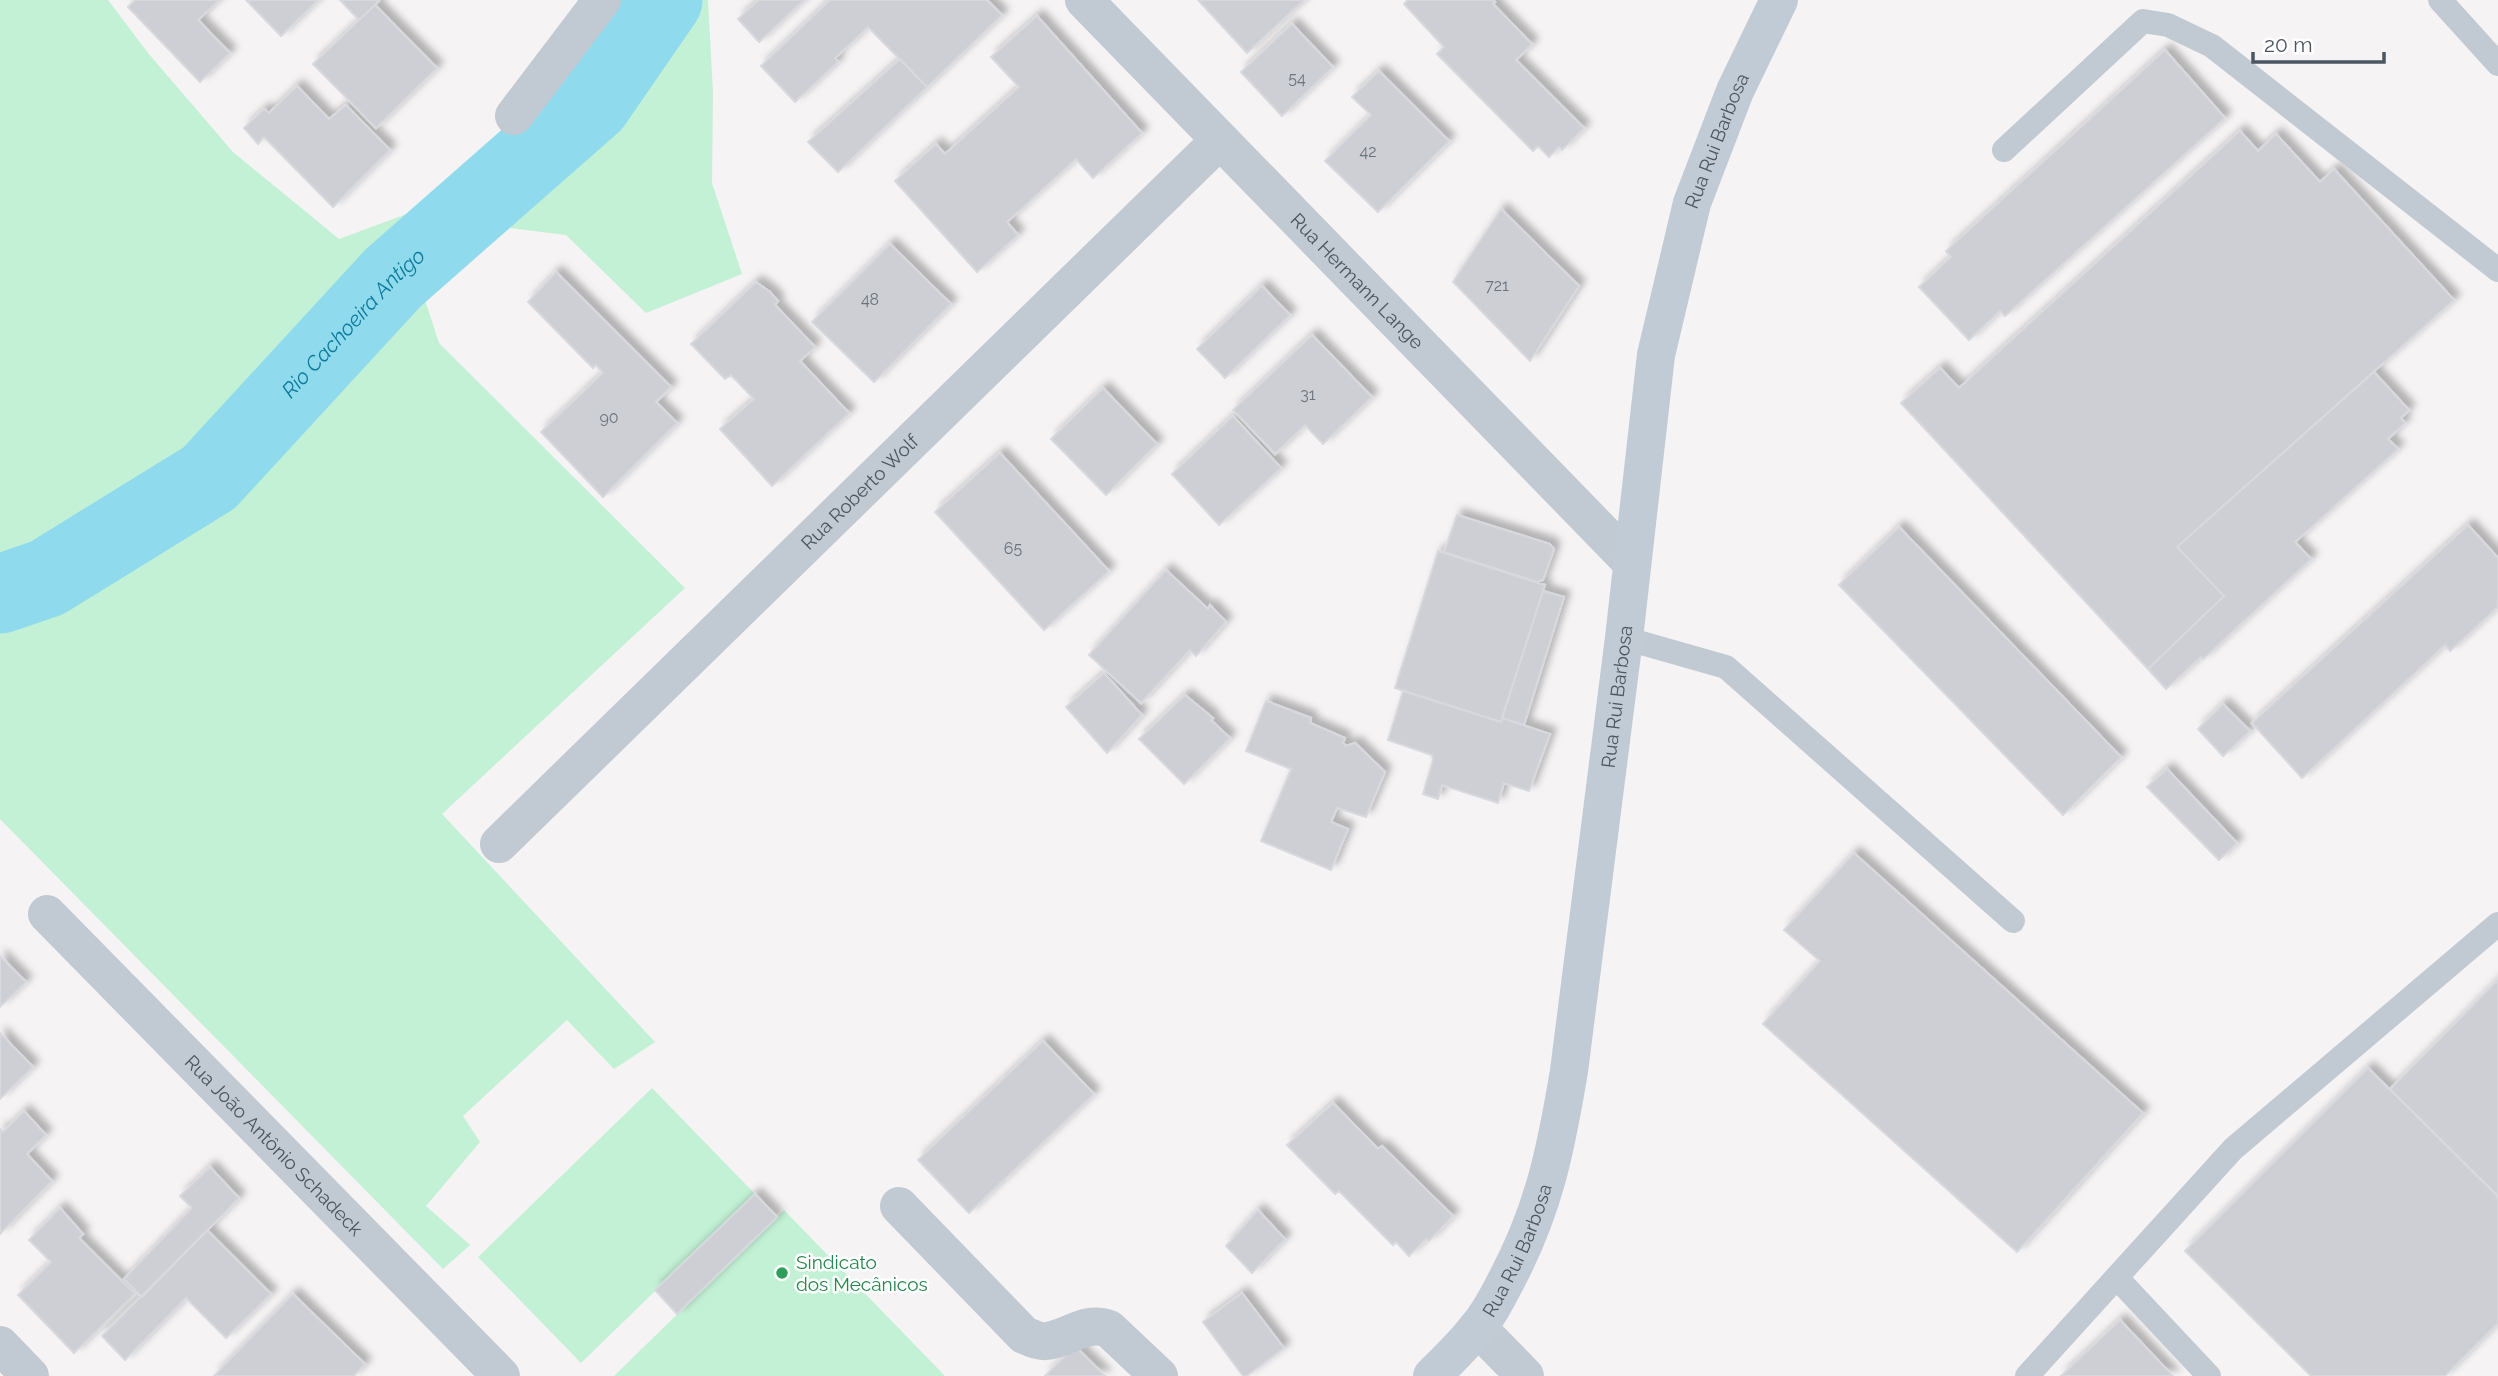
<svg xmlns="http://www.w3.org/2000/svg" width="2498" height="1376" viewBox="0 0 2498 1376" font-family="Raleway,sans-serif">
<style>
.green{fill:#c3f1d5}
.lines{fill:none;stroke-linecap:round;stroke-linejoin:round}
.river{stroke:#90daee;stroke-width:79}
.building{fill:#cdcfd5;stroke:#d7d9de;stroke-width:2;filter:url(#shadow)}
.service{stroke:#c1cad2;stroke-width:24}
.minor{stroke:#c1cad2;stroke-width:38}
.secondary{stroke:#c1cbd6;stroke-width:38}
.leisure-dot{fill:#2e9e5b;stroke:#fff;stroke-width:2.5}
.labels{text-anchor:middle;stroke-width:5;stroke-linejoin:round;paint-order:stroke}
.number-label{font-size:16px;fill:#6b747e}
.street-label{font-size:19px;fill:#4a5661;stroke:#fff}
.leisure-label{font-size:19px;fill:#27864d;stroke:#fff;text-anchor:start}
.water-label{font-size:21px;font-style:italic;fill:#0c7c9b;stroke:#fff}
</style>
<defs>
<filter id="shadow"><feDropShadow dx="6" dy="-6" stdDeviation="3.5" flood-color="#0004"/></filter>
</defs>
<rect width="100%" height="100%" fill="#f5f3f3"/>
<!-- green -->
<path class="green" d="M0,0H108L148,53L233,152L339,239L423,208L525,126L619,0H708L713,93L712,183L742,274L646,313L566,235L502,227L424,297L439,343L685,588L442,814L655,1042L614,1069L567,1020L463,1116L480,1142L426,1206L470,1245L443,1269L0,819Z
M652,1088L755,1194L581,1363L478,1257Z
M784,1210L945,1376H614L777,1217Z"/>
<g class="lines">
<!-- river -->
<path class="river" id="s1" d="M0,594L47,578L209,478L393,278L592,103L663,0"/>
</g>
<!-- building -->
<path class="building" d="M135,0H219L198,20L230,53L200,82L128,7Z
M246,0H318L281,36Z
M340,0H378L379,1L359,20Z
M759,0H804L759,42L738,19Z
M830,0H987L1002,15L927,87L868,27L835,58L838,62L795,102L761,66Z
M1198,0H1304L1247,53Z
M1408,0H1493L1495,2L1493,4L1532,44L1516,60L1584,128L1562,150L1559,147L1549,157L1538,146L1533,151L1437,54L1444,47L1404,4Z
M375,5L437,68L376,128L313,64Z
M1037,16L1142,133L1093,178L1076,159L1007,222L1018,235L977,272L895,181L936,144L945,154L1019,87L991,57Z
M1292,24L1333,67L1282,116L1241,72Z
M2165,50L2225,118L2005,316L2000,311L1969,340L1919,287L1951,257L1946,251Z
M900,59L927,87L838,172L808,142Z
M1379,71L1449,141L1378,212L1325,161L1371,115L1352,97Z
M297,86L329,119L346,105L390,150L333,207L264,137L258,144L244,128L264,109L269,113Z
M2240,131L2258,151L2276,134L2320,182L2334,169L2454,300L2177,547L2224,596L2148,669L1901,403L1940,368L1959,388Z
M1501,209L1579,286L1530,361L1453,282Z
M890,244L951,304L874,382L812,322Z
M556,272L671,387L656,402L677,423L603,497L541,432L603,373L596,365L593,368L528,302Z
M756,282L770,292L778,301L775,305L815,347L800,361L849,413L772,486L720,429L754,399L731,375L725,379L691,344Z
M1262,286L1290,315L1225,378L1197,349Z
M1312,335L1372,397L1323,444L1305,425L1275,454L1233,410Z
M2374,372L2409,410L2401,418L2405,423L2388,439L2398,449L2295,542L2311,559L2203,659L2201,657L2166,689L2148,669L2224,596L2177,547Z
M1103,388L1157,444L1106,495L1051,439Z
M1233,416L1281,468L1219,525L1172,474Z
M1000,453L1109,571L1044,630L935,512Z
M1457,515L1550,544L1554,549L1543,580L1537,582L1444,552Z
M2468,525L2498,558V607L2450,651L2445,645L2302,778L2252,723Z
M1899,527L2121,757L2063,815L1839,585Z
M1438,551L1545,585L1501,722L1395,688Z
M1166,570L1208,609L1210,605L1226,622L1196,656L1190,650L1141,703L1089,655Z
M1543,591L1564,597L1524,725L1502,718Z
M1104,673L1142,715L1107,753L1066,707Z
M1403,691L1501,722L1502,718L1550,734L1529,791L1504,783L1498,803L1442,785L1438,799L1423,794L1433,760L1432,755L1388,740Z
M1185,695L1213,718L1211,720L1230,738L1184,784L1139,739Z
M1266,701L1311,718L1310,723L1345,738L1343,743L1346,746L1355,743L1385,772L1366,817L1337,808L1331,822L1348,829L1331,870L1261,841L1291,769L1246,751Z
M2223,704L2250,731L2223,756L2198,729Z
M2167,769L2237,843L2219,860L2147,787Z
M1854,853L2143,1113L2017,1252L1763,1024L1820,961L1784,930Z
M0,956L26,982L0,1007Z
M2498,980V1196L2390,1089Z
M0,1033L33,1067L0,1099Z
M1043,1041L1094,1094L969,1213L918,1160Z
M2368,1068L2498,1197V1323L2445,1376H2311L2185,1251Z
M1333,1103L1378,1149L1382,1146L1453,1216L1429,1241L1426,1239L1409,1256L1396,1242L1393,1245L1339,1191L1335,1194L1287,1145Z
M24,1111L46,1135L27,1154L52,1181L0,1234V1129L3,1132Z
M210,1167L239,1198L142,1297L124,1279L192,1208L180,1196Z
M755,1194L777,1217L677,1314L655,1290Z
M60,1208L83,1234L79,1238L135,1294L74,1353L18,1295L51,1262L29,1240Z
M1258,1210L1285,1239L1252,1273L1226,1246Z
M207,1230L271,1294L226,1338L186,1298L125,1360L102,1336Z
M1242,1293L1284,1348L1247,1376H1243L1203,1322Z
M293,1294L365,1364L354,1376H214Z
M2120,1320L2173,1376H2061Z
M1075,1346L1105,1376H1045Z"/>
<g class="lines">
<!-- service -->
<path class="service" d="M2440,0L2498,64
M2004,150L2143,21L2168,25L2212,46L2498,270
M1624,638L1726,667L2013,921
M2117,1278L2209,1376
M2027,1376L2233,1149L2498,924"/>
<!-- minor -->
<g class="minor">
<path id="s2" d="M1084,0L1632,563"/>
<path d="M514,116L602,0"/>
<path id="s3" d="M499,844L1220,140"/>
<path id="s4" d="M47,914L501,1376"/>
<path d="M899,1206L1024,1335C1031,1338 1039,1342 1047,1341C1069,1338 1086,1320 1109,1329L1159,1376"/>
<path d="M1478,1328L1525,1376"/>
<path d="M0,1345L30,1376"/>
</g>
<!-- secondary -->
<path class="secondary" id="s5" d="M1432,1376C1447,1361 1463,1346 1476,1329C1489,1315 1498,1296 1507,1279C1544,1209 1556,1149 1569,1071L1624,638L1656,355L1692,203L1735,91L1779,0"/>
</g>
<!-- markers -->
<circle class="leisure-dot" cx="782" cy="1273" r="7"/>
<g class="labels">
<!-- number labels -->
<g class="number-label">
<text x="1297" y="84">54</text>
<text x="1368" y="157">42</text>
<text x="1497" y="291">721</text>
<text x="870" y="305">48</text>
<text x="1308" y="400">31</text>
<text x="609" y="423">90</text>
<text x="1013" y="554">65</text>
</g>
<!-- street labels -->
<g class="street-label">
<text dy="7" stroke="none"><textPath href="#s5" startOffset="1286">Rua Rui Barbosa</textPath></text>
<text dy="7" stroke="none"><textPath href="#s2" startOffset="392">Rua Hermann Lange</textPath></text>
<text dy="7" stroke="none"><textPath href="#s3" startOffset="504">Rua Roberto Wolf</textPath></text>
<text dy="7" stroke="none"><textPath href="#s5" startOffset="719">Rua Rui Barbosa</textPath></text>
<text dy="7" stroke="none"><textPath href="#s4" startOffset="324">Rua João Antônio Schadeck</textPath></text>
<text dy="7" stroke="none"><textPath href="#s5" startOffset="154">Rua Rui Barbosa</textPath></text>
</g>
<!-- leisure labels -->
<g class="leisure-label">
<text x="796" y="1269">Sindicato<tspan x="796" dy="22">dos Mecânicos</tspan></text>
</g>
<!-- water labels -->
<g class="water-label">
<text dy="7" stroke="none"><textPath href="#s1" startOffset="452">Rio Cachoeira Antigo</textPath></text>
</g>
</g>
<!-- scale -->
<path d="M2253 52v10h131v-10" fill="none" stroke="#4a5661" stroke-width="3.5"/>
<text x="2264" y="52" font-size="21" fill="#4a5661" stroke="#ffffff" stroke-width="5" paint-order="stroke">20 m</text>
</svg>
